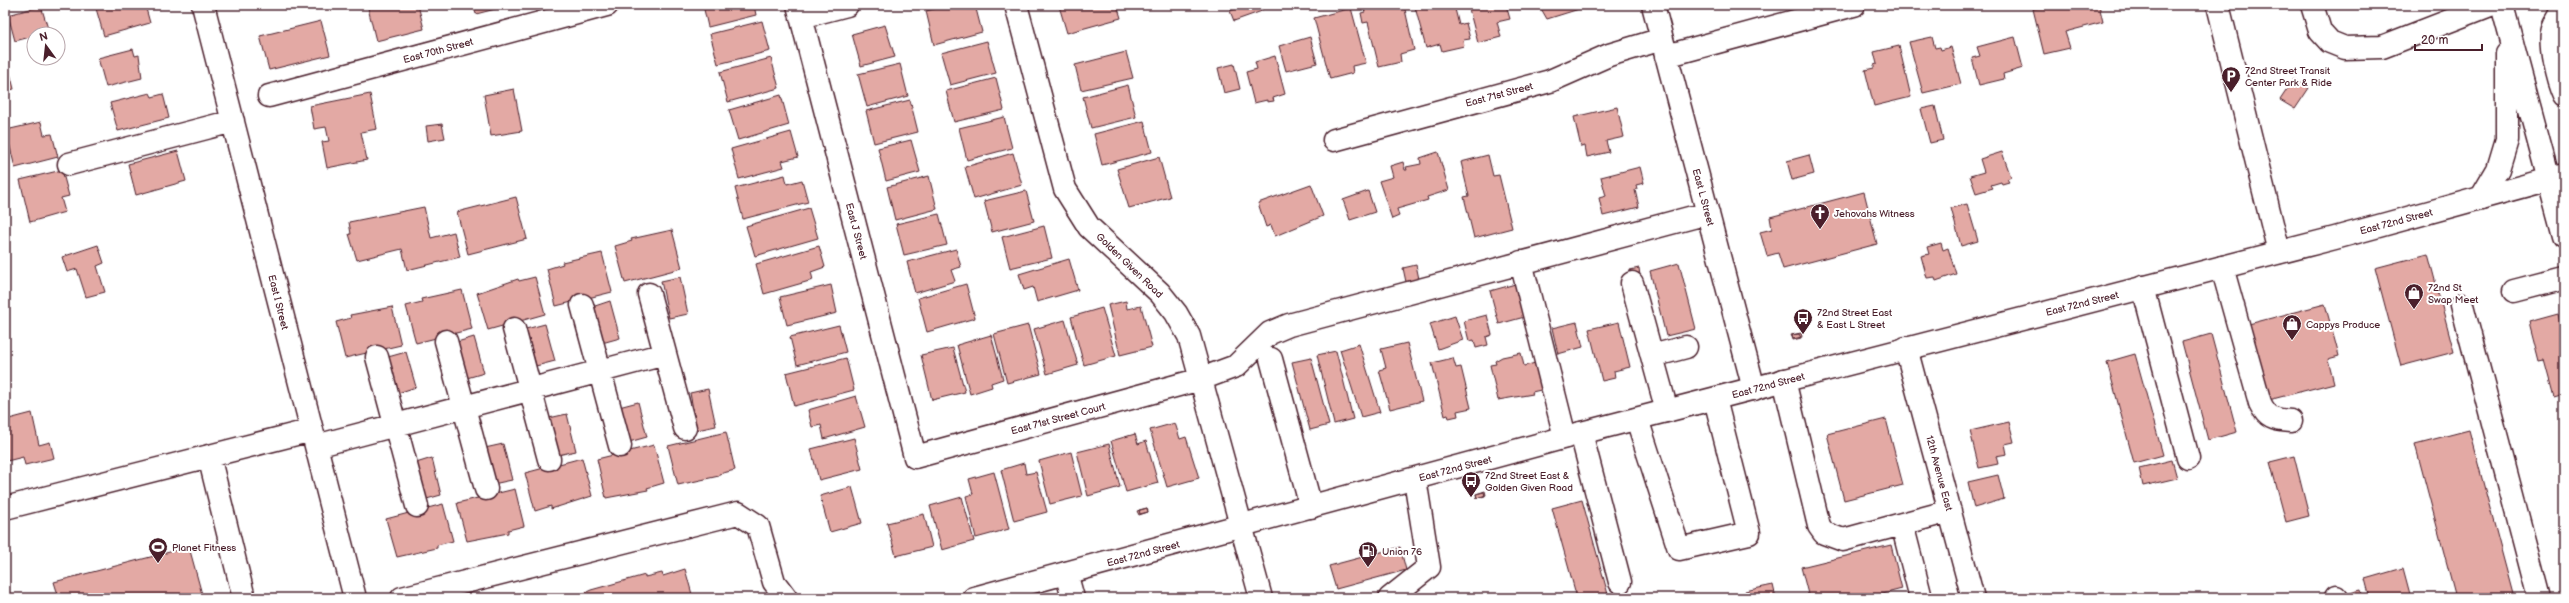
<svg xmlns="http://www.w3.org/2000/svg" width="2569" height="603" viewBox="0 0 2569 603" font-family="'Balsamiq Sans',sans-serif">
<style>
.building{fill:#e3a9a4;stroke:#4a1f2b}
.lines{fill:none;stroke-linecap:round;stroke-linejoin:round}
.minor-casing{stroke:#4a1f2b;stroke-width:25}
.major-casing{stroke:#4a1f2b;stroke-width:25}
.minor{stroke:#fff;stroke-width:22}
.major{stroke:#fff;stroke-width:22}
.labels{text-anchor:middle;stroke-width:4;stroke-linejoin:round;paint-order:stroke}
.street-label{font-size:10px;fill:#4a1f2b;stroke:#fff}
.poi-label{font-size:10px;fill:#4a1f2b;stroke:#fff;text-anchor:start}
</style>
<rect width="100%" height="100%" fill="#fff"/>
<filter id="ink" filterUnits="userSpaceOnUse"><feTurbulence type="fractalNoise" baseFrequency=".025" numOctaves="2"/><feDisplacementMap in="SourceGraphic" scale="8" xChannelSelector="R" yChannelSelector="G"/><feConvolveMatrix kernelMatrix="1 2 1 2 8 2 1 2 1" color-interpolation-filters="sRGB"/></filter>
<g filter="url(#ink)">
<!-- building -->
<path class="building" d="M95,5H145L150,23L104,36Z
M378,5H418L424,29L376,41L368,8Z
M473,5H511L476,14Z
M703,5H754L756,15L708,27Z
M950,5H975L982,32L934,45L926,11Z
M1065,5H1117L1121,18L1067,33L1059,6Z
M1246,5H1260L1262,11L1234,21L1230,11Z
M1404,5L1414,50L1400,54L1401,62L1379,67L1368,22L1363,23L1361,13L1365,12L1364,6L1366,5Z
M1422,5H1454L1459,25L1466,23L1470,39L1463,40L1464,46L1442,51L1440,44L1426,48L1415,7Z
M1468,5H1506L1510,19L1497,22L1501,37L1478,43Z
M1539,5H1592L1547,19Z
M2050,5H2099L2103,22L2065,32L2070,48L2044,54L2033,9Z
M41,6L49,32L34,34V36L15,41L8,15Z
M1351,8L1366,63L1352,66L1353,73L1330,79L1314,18Z
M321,21L330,55L269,70L260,36Z
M762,21L770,51L718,64L710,34Z
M885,25L895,57L861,66L852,34Z
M1310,37L1317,63L1286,71L1279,46Z
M1932,37L1935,48L1940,47L1941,50L1951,47L1961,84L1923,93L1909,42Z
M2015,37L2023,68L2003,74L2004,79L1979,85L1972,58L1980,56L1977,47Z
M987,41L996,73L950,85L941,53Z
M1899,46L1911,97L1874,106L1865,70L1874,68V65L1877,64L1874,52Z
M133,49L135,56L139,55L142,78L106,87L98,58Z
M1126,52L1133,78L1081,90L1075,65Z
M1275,56L1285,94L1273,98L1274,101L1267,102V100L1254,103L1246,72L1257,69L1255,62Z
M771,58L779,88L728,102L720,72Z
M900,64L908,96L867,107L858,74Z
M1234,64L1240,89L1224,93L1218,68Z
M10,73L14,89L5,91V74Z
M996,78L1004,110L954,122L946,91Z
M2294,79L2309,88L2295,109L2280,100Z
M1128,85L1136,117L1091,128L1083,97Z
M514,89L522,131L491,136L484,95Z
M150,93L152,97L163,94L169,118L118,131L110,103Z
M370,94L377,129L361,132L367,160L327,168L322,142L329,141L326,127L314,129L310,106Z
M781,95L789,125L738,140L729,110Z
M910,100L918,132L874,143L866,111Z
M1935,106L1943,140L1930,143L1921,109Z
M1617,107L1624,137L1606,141L1609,152L1587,157L1585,146L1581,147L1574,117Z
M1004,117L1012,148L967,160L959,128Z
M1144,121L1152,152L1102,165L1094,134Z
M41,122L44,135L52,134L58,157L15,168L6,130Z
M442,124L445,138L428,141L426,126Z
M791,132L798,157L782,161L784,167L739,179L731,149Z
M911,140L920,172L886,181L878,148Z
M178,151L186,181L136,195L128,164Z
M1438,152L1449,190L1427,197L1428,200L1397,209L1399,216L1392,219L1379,181L1393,177L1390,166L1403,162L1405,170H1407L1406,167L1421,164L1420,158Z
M2002,152L2011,177L2007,179L2009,182L2002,184L2001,182L1991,185L1993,188L1976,193L1970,176L1984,172L1980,159Z
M1013,153L1022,185L974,199L965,167Z
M1488,155L1493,176L1499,175L1512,228L1474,238L1464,197L1469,196L1461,162Z
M1809,155L1814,174L1792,180L1787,161Z
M1159,157L1170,197L1129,208L1117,169Z
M1640,167L1644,183L1636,185L1637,189L1635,190L1639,207L1603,216L1599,198L1606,196L1601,177Z
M62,170L69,196L61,198L65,212L30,222L20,180Z
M785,175L787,184L802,180L808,202L743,219L735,188Z
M929,176L937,209L895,220L887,187Z
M1311,184L1323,216L1275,236L1271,225L1266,227L1258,203Z
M1026,191L1034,221L992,232L984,201Z
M1368,191L1375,212L1350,220L1343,200Z
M1864,192L1877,244L1783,269L1778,253L1767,256L1760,232L1772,229L1770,217Z
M516,197L527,239L468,254L457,212Z
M1967,204L1978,241L1961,246L1951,208Z
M424,207L431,238L454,232L460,257L407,270L402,249L357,260L349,234H351L349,222Z
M809,208L818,238L755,256L746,226Z
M939,214L947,245L904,255L896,224Z
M1044,226L1052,258L1010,268L1002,237Z
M672,230L682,268L625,283L615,246L632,241L631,239Z
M1941,243L1943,250L1948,248L1956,274L1936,281L1935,277L1927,278L1921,256L1929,254L1927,247Z
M98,245L104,263L97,266L105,292L86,297L77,269L67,272L62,257Z
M819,246L825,267L811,272L813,280L764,294L756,264Z
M956,249L961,267L951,270L955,281L915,293L907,262Z
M602,253L612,292L556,306L547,269L563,264L562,262Z
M2428,254L2454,352L2401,366L2375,268Z
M1069,259L1078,290L1037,302L1033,287L1024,290L1019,274Z
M1679,263L1696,329L1666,336L1650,271Z
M1416,265L1419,279L1406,282L1403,268Z
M1639,268L1640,276L1632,278L1630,270Z
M535,277L545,314L488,330L477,293L518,279L519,281Z
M680,277L688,314L669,318L661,281Z
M1519,283L1528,316L1499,324L1490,291Z
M966,284L975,318L927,332L918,298Z
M831,285L837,313L787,325L780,297Z
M462,290L472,329L416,343L406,306L422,302L421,299Z
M610,301L620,338L602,343L592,307Z
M1126,301L1127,309L1141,306L1152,347L1120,355L1108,305Z
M2325,304L2339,356L2328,359L2334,383L2265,401L2245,325Z
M392,307L401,345L345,358L336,322L351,318L350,315Z
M1102,308L1116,356L1084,365L1071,317Z
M2558,314L2564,338V394L2554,397L2544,360L2539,361L2529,322Z
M1487,315L1492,335L1486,337L1488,345L1476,348L1474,340L1469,341L1464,321Z
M1455,316L1463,340L1438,349L1430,324Z
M1065,320L1078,365L1047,374L1034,329Z
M1577,322L1583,347L1558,354L1552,328Z
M1619,322L1630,367L1614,371L1615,378L1602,381L1589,329Z
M545,324L555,361L536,366L526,329Z
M839,325L846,352L797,365L790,337Z
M1028,325L1041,374L1007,383L994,334Z
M1801,333L1802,337L1793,339L1791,335Z
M1799,334L1801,338L1793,340L1792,335Z
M2211,334L2237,432L2208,440L2182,342Z
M991,335L1003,379L991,383L992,387L970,394L957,345Z
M474,337L484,373L467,378L457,342Z
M1407,343L1422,401L1390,409L1379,370L1386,368L1381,349Z
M1359,344L1380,412L1361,417L1340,350Z
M953,348L965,392L932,400L921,355Z
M1336,351L1353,419L1334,424L1317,355Z
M406,352L416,387L398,393L388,357Z
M1521,353L1524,366L1539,362L1545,389L1532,392L1533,394L1498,400L1490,365L1496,364L1495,361L1502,357Z
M2135,354L2163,455L2134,463L2107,362Z
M846,358L854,390L794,406L786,373Z
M1311,358L1329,425L1310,430L1292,362Z
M1453,358L1456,368L1461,367L1471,408L1457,411L1458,416L1449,418L1448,415L1445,416L1432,363Z
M708,389L716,426L697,430L690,393Z
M856,396L865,427L824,439L821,425L812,427L808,410Z
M638,402L647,437L629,442L619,407Z
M32,413L39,445L50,442L54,458L25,465L23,457L7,461L5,420Z
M567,414L576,451L558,455L549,418Z
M1886,419L1903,485L1844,500L1827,434Z
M2009,422L2014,442L2005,444L2007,454L1996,456L1998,464L1979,468L1970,431Z
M1175,423L1180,439L1186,437L1199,478L1167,487L1150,430Z
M2469,430L2514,598H2456L2415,444Z
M726,432L735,470L719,474V476L678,485L668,446Z
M1135,434L1138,444L1146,441L1158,483L1126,492L1111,441Z
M854,438L862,469L819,480L811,449Z
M503,444L512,480L493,484L485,448Z
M1109,444L1120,487L1088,496L1077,452Z
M654,445L664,483L647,488L648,490L606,498L597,459Z
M1071,452L1082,496L1050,504L1039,461Z
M2294,456L2309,516L2286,522L2270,462Z
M432,458L441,495L423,500L413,464Z
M582,458L592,496L551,509V506L535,511L525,473Z
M2172,460L2177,478L2143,486L2139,468Z
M1024,463L1026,474L1036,472L1047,512L1014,521L1001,470Z
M994,472L1009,529L976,538L966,496L973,494L969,479Z
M1998,475L2004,499L1974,508L1968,482Z
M852,487L862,523L830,532L820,496Z
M515,489L524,526L508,530V533L467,541L457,503Z
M1485,491L1486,495L1477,498L1476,494Z
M1484,492L1485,496L1477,498L1476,494Z
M962,497L974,541L942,550L930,506Z
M1582,500L1609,598H1577L1552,508Z
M443,504L453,541L437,545V548L397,557L386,519Z
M1147,508L1148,512L1139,515L1137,511Z
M1147,508L1148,512L1140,514L1139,510Z
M924,514L932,547L896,556L887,523Z
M1891,545L1902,589L1867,598H1809L1801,567Z
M189,547L203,598H59L54,582Z
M1400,547L1406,570L1336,589L1329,566Z
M2403,568L2411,598H2370L2365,579Z
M685,569L693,598H574L591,590L645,575V577L662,573L663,576Z
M1773,585L1776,598H1747L1745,591Z
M2361,590L2363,598H2343L2342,595Z"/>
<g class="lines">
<!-- minor casing -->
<g class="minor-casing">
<path id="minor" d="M203,5L355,598
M798,5L915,457L1201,379L1236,366L1270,333L1289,325L1708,213
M1016,5L1065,189L1089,227L1160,293L1176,313L1189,336L1261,598
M1653,5L1754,389
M2218,5L2279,252
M2312,5L2320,31L2330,42L2345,48L2382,47L2490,5
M2502,5L2564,236
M2563,5C2562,15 2556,19 2553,28C2548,43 2557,81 2564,96
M801,17L847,5
M1666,56L1854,5
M269,96L607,5
M1334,140L1550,81L1609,55L1662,39
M69,164L233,121
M2481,198L2498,169L2507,139V54
M1521,262L1565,437
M2222,267L2260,403C2267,418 2274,420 2291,421
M1632,283L1667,411
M2143,287L2188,458
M2514,291L2564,278
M649,294L685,428
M582,305L620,446
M2462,305L2539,598
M514,329L549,459
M446,341L486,489
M1906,348L1973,598
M1652,356L1686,347
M377,357L417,506
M1271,359L1311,507
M1784,380L1819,526L1824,533L1843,540L1950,511
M1637,419L1679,549L1749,533L1715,399
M1581,433L1620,582
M316,446L665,354
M209,456L244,598
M5,508L312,430
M1902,524L1921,598
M1066,573L1073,598
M2336,597L2337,598
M402,598L738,513L758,526L774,582L786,598
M1390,598L1429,567L1415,479"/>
</g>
<!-- major casing -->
<g class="major-casing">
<path id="major" d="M974,598L1581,433L2335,238L2564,175"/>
</g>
<!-- minor -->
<use href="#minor" class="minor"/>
<!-- major -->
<use href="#major" class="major"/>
</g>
</g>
<!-- icons -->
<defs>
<g id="parking-pin" transform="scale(1)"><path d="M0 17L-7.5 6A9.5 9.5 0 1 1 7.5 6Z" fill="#4a1f2b" stroke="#fff"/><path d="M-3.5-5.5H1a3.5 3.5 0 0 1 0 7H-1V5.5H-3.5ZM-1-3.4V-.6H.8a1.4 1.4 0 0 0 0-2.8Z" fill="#fff"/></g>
<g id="church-pin" transform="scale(1)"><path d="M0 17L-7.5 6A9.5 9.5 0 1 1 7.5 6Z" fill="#4a1f2b" stroke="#fff"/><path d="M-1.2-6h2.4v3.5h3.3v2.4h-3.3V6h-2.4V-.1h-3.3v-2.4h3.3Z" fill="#fff"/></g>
<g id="shop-pin" transform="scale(1)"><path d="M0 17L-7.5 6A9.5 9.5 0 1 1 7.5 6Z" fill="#4a1f2b" stroke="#fff"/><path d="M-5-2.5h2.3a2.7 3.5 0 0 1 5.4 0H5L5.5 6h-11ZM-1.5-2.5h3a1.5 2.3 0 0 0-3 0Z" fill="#fff"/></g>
<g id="bus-pin" transform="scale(1)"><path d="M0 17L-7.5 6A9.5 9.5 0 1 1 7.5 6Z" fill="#4a1f2b" stroke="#fff"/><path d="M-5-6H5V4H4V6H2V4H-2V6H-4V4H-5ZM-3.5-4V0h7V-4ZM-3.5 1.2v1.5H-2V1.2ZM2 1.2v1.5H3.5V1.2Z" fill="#fff"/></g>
<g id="stadium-pin" transform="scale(1)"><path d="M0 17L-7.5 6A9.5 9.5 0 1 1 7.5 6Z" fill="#4a1f2b" stroke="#fff"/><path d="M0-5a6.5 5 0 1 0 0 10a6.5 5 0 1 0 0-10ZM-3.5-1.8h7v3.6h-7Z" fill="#fff"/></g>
<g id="fuel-pin" transform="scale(1)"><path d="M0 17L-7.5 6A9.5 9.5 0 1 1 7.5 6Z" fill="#4a1f2b" stroke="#fff"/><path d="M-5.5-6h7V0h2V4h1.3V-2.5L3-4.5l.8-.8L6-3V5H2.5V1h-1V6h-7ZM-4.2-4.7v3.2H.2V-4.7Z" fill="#fff"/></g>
</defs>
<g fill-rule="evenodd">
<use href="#parking-pin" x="2231" y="76"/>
<use href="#church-pin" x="1820" y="213"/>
<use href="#shop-pin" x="2414" y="293"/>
<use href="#bus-pin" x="1803" y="318"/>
<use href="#shop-pin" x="2292" y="324"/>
<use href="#bus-pin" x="1471" y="481"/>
<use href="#stadium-pin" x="158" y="547"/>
<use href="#fuel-pin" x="1368" y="551"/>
</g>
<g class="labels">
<!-- street labels -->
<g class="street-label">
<text transform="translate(438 50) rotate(-15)" y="4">East 70th Street</text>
<text transform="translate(1499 94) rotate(-15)" y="4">East 71st Street</text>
<text transform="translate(1704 197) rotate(75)" y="4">East L Street</text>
<text transform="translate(2396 221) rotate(-15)" y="4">East 72nd Street</text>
<text transform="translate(857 231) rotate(75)" y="4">East J Street</text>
<text transform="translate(1130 265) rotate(44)" y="4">Golden Given Road</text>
<text transform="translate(279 302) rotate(76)" y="4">East I Street</text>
<text transform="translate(2082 303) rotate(-14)" y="4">East 72nd Street</text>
<text transform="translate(1768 385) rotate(-15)" y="4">East 72nd Street</text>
<text transform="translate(1058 418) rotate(-15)" y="4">East 71st Street Court</text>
<text transform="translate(1455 468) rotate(-15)" y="4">East 72nd Street</text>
<text transform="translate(1940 473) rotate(75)" y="4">12th Avenue East</text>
<text transform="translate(1143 553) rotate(-15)" y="4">East 72nd Street</text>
</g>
<!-- poi labels -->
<g class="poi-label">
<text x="2245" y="74">72nd Street Transit<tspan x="2245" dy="12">Center Park &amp; Ride</tspan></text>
<text x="1834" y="217">Jehovahs Witness</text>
<text x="2428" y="291">72nd St<tspan x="2428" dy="12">Swap Meet</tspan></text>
<text x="1817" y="316">72nd Street East<tspan x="1817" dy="12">&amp; East L Street</tspan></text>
<text x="2306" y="328">Cappys Produce</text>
<text x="1485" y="479">72nd Street East &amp;<tspan x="1485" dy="12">Golden Given Road</tspan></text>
<text x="172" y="551">Planet Fitness</text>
<text x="1382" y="555">Union 76</text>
</g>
</g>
<!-- margin -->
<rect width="2569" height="603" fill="none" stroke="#fff" stroke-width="20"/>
<rect x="10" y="10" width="2549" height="583" fill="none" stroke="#4a1f2b" stroke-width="1.5" filter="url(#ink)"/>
<!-- north arrow -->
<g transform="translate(46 46) rotate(345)"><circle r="19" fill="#ffffff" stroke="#b7a5aa"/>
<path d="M0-3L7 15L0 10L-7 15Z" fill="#4a1f2b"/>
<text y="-6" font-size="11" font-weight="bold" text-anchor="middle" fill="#4a1f2b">N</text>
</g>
<!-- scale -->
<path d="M2415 44v6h67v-6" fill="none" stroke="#4a1f2b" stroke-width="2"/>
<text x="2421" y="44" font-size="12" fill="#4a1f2b" stroke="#ffffff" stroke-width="3" paint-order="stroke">20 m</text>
</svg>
